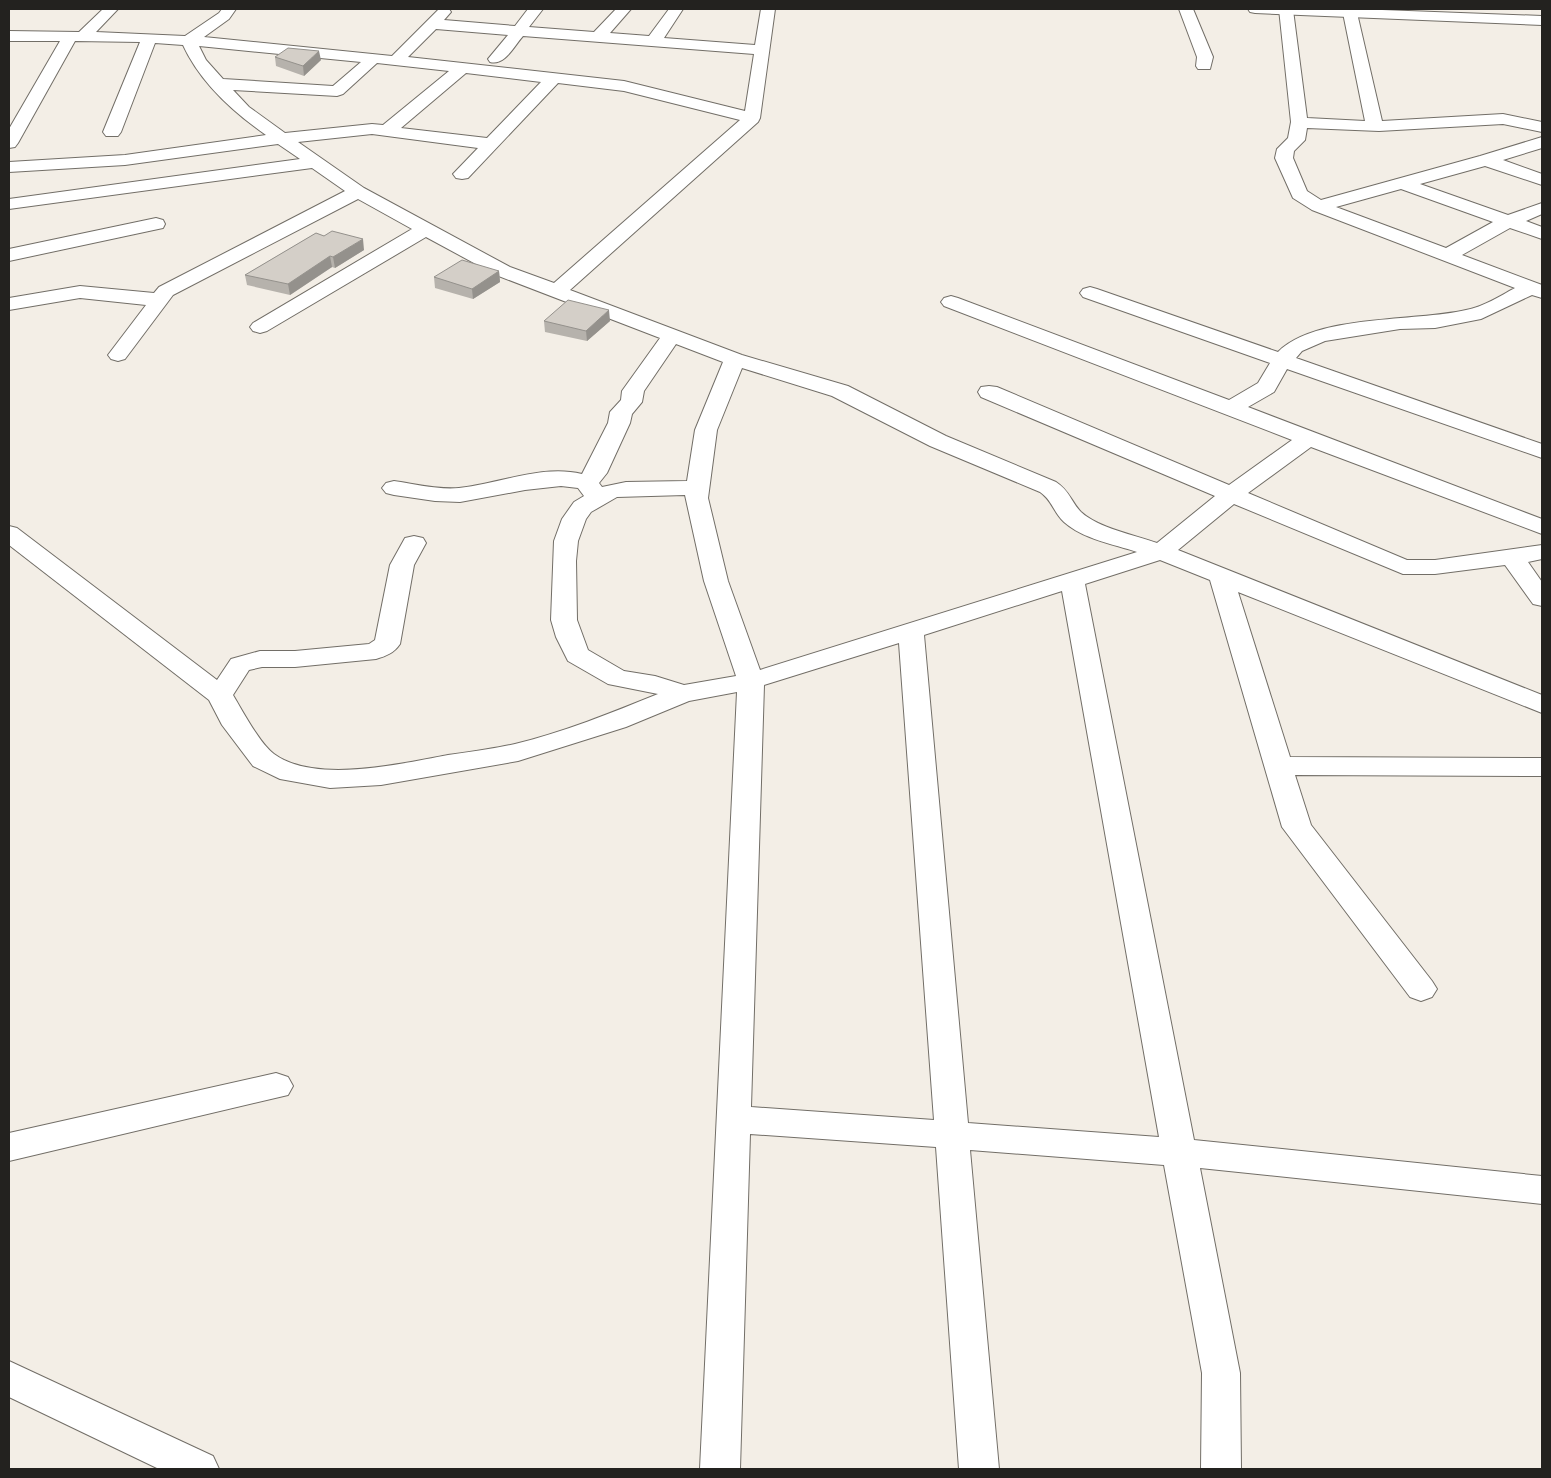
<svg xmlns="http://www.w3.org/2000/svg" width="1551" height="1478" viewBox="0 0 1551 1478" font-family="Overpass,sans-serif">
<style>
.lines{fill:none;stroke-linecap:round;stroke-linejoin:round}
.minor-casing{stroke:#726e67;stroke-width:2}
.major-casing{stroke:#726e67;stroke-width:2}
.minor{fill:#fff;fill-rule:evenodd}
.major{fill:#fff;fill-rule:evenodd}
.wall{fill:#b6b2ac}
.shaded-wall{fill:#94918c}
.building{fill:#d4cfc8;stroke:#94918c}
</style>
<rect width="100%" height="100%" fill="#f3eee6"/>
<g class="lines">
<!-- minor casing -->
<g class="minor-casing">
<path id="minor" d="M103,9H118L96,32L185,36L219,13L222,9H236L229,19L204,37L392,56L439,9H449L451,12L444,20L515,26L528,9H543L529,27L594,32L616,9H631L610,33L649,36L669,9H683L664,38L755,45L761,9H775L760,118L758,122L570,290L742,355L848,386L946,436L1056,482C1070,491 1071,502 1081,512C1098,528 1135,535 1157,543L1215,496L981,397L978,392L981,387L989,386L997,387L1229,485L1292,440L944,306L941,302L944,298L951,296L958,298L1229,400L1258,383L1270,363L1083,297L1080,293L1083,289L1090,287L1097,289L1278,352C1316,314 1415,322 1466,310C1483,307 1500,296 1515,288L1312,210L1293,198L1275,158L1277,149L1288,138L1291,122L1279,9L1293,10L1307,118L1365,121L1343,13L1345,10L1351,9L1357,13L1382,121L1503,114L1542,122V132L1503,124L1379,131L1307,128L1305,140L1294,151L1293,158L1307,191L1321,200L1480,156L1542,137V148L1503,160L1542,174V185L1485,166L1420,184L1508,215L1542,203V214L1526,221L1542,227V239L1510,228L1462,255L1542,285V298L1532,295L1481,319L1435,328L1400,329L1325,341L1302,351L1296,358L1542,444V458L1287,369L1274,392L1248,407L1542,519V534L1311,447L1248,493L1407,560H1435L1542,545V559L1528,562L1542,582V606L1533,604L1505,565L1435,574H1403L1234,504L1178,550L1542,695V713L1238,592L1290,757L1542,758V776L1295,775L1311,825L1432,981L1437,989L1432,997L1421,1001L1410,997L1282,827L1210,580L1160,560L1085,584L1194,1140L1542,1176V1204L1200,1168L1240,1373L1241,1469H1201L1202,1373L1164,1165L970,1150L999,1469H959L936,1147L750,1134L740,1469H700L737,692L689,701L626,727L518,761L381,785L330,788L280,779L253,766L222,725L209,700L9,545V526L17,528L217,680L231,659L260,651H295L369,644L375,640L390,565L405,538L414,536L423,538L426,543L414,565L400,644C394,653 386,656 376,659L295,667H262L249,670L233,695C242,710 260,744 274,754C315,784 400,764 448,755C470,752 493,749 515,744C564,732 611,713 658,694L608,684L568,661L556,637L551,620L554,541L562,519L574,502L584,496L578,488L561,486L525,490L460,502L435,501L394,495L386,493L382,488L386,483L394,481C415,484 438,490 459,488C499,484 542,464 582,474L608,423L610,412L621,400L622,391L660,338L496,275L426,237L267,331L260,333L253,331L250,327L253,323L412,229L358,199L173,295L125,359L118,361L111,359L108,355L146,305L80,298L9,310V298L80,286L154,293L159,287L345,191L312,168L9,209V199L300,159L278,144L125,165L9,172V162L125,155L266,135C233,112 200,82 183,45L155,43L121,132L118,136H106L103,132L140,42L75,41L18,143L15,147L9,148V129L60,41H9V31L79,32ZM436,29L508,35L488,59L490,62C505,66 514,46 523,36L754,54L745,111L624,81L408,57ZM199,46L361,62L333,86L223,79L206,60ZM377,63L449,71L383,125L372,124L285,133L249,107L233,90L337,96L343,94ZM466,73L541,82L487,138L401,128ZM558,83L624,91L740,120L554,283L510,267L364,188L298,142L372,134L478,148L453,174L456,178L462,179L468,178ZM1401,189L1493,222L1446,248L1336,207ZM676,344L723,362L695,430L687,481L626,482L602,487L599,483L607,473L630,423L632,414L642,402L644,391ZM742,368L832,396L930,446L1040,492C1052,500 1054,513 1064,522C1083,539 1113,544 1137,552L760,670L728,581L708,498L717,430ZM685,495L704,581L736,676L684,685L655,676L624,671L588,650L577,620L576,561L578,541L586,519L591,512L617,497ZM1062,591L1159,1137L968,1123L924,635ZM899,643L934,1120L751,1107L764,685Z
M1179,9H1193L1213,57L1210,69H1198L1196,66L1197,57Z
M156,218L163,220L165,224L163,228L9,261V249Z
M276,1073L288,1077L293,1086L288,1095L9,1161V1133Z
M9,1361L213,1456L219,1469H159L9,1397Z"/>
</g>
<!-- major casing -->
<g class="major-casing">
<path id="major" d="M1248,9H1356L1542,16V25L1255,13L1250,12Z"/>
</g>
<!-- minor -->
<use href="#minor" class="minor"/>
<!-- major -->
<use href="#major" class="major"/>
</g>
<!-- wall -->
<path class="wall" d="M275,57L321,60L304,76L276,66Z
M316,233L364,250L335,268L332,267L290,295L247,285L245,275Z
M499,271L500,282L473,299L435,288L434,277Z
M544,321H610L587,341L545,332Z"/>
<!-- shaded-wall -->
<path class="shaded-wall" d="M319,51L321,60L304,76L303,66Z
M363,239L364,250L335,268L333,257Z
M330,256L332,267L290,295L288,284Z
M499,271L500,282L473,299L472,289Z
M609,310L610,321L587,341L586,331Z"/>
<!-- building -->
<path class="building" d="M288,48L319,51L303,66L275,57Z
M332,231L363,239L333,257L330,256L288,284L245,275L316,233L324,236Z
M462,260L499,271L472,289L434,277Z
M568,300L609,310L586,331L544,321Z"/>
<!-- border -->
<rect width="1551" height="1478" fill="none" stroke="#23221f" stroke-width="20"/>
</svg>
